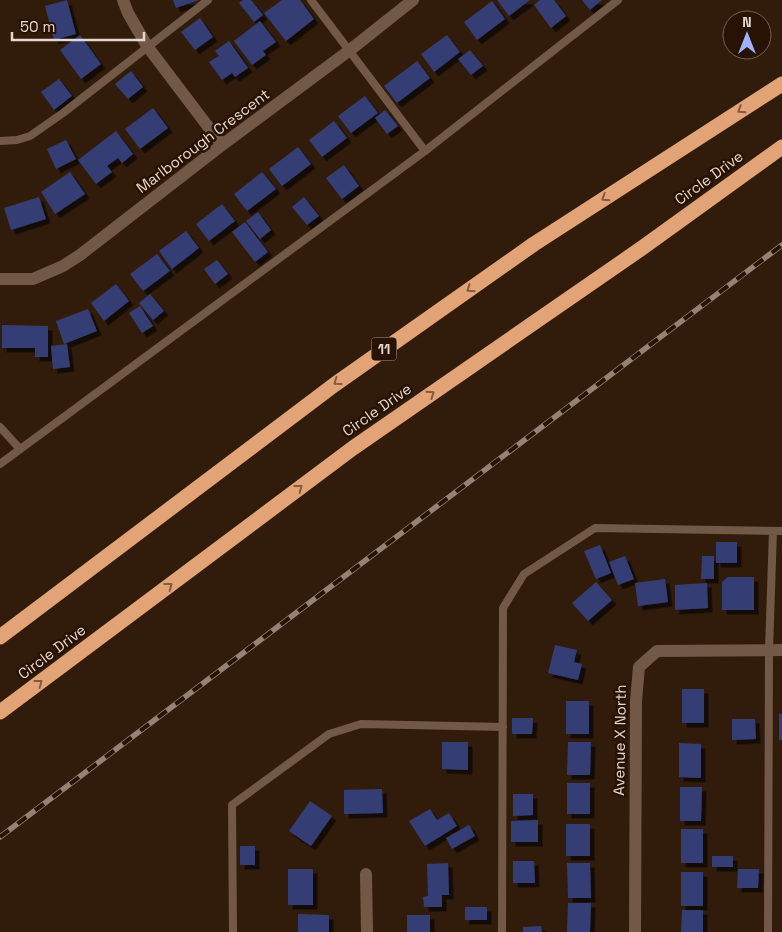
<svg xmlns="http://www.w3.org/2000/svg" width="782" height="932" viewBox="0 0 782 932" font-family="'Space Grotesk',sans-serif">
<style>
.building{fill:#343e75;filter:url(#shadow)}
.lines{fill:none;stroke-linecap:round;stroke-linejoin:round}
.lane{stroke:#725847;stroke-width:8}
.street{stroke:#725847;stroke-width:12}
.highway{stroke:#e2a477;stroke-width:15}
.rail-casing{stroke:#938275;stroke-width:5.5}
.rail{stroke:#271204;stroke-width:4;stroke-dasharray:11;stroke-linecap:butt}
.oneway{stroke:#845b3e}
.labels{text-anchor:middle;stroke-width:5;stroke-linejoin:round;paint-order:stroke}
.shield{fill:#271204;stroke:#ad9d91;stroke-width:1}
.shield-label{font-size:14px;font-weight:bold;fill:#e6d8ce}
.street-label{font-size:15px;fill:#e6d8ce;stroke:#271204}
</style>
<defs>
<filter id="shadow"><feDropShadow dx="4.5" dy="4.5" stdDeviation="0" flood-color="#0009"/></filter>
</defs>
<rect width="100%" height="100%" fill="#311c0c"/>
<!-- building -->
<path class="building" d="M67,0L76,34L54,40L45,6Z
M173,0H199L176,8Z
M243,0H251L263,15L254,22L239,3Z
M282,0H300L314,19L286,41L264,13Z
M497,0H530L509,16Z
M540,0H554L566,16L551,28L534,5Z
M582,0H602L590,10Z
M492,1L505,19L477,40L464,22Z
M200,18L213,37L195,50L181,32Z
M260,21L276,42L263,51L266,55L252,65L234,41Z
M80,35L101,64L81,79L60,50Z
M447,35L460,52L434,72L421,54Z
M229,41L248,68L235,77L232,73L222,80L209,62L219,56L215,51Z
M470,50L483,66L471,75L458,59Z
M417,61L430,78L397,103L384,86Z
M131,71L143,87L128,99L115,84Z
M59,79L72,96L54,110L41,92Z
M365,96L378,113L351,133L338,116Z
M153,108L168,128L140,149L125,129Z
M385,110L398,126L387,134L375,118Z
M334,121L347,138L322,157L309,140Z
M116,131L133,154L122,163L118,158L107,166L112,172L96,184L78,160Z
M66,140L76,159L56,169L47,149Z
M298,147L311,164L282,186L269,169Z
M344,165L359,186L342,199L326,178Z
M70,172L85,194L55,214L41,192Z
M262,172L276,189L247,211L234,194Z
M39,197L46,219L11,230L4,208Z
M304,197L319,216L307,225L292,207Z
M222,204L235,221L209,241L196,224Z
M258,212L271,230L260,239L246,221Z
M245,222L268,252L255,262L232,232Z
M186,231L199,248L172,269L159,251Z
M157,254L170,271L143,291L130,274Z
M217,260L228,274L215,284L204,269Z
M116,284L129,301L104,321L91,303Z
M150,294L164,311L153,320L139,303Z
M140,306L153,326L142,333L129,313Z
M88,309L97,331L64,344L56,321Z
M2,325L48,326V357H35V348H2Z
M67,344L70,367L53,369L51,346Z
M716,542H737V563H716Z
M600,545L611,573L596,579L584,551Z
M625,556L634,579L618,585L609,562Z
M702,556H714V579H701Z
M728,577H754V610H722V582Z
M665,579L668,602L638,606L635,583Z
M596,582L612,600L588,621L572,603Z
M707,583L708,608L675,610V585Z
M555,645L577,650L574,662L582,664L578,680L548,673Z
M682,689H704V723H682Z
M566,701H589V734H566Z
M779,714H782V740H779Z
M512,718H533L532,734H512Z
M732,719H755L756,739L732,740Z
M442,742H468V770L442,769Z
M568,742H591L590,775H567Z
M679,743L701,744V778L679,777Z
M567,783H590V814H567Z
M680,787H702L701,821H680Z
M382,789L383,813L344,814V790Z
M513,794H533V815L513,816Z
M310,801L332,816L311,846L289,831Z
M430,809L437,820L449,813L457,826L425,846L409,821Z
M538,820V842H511V821Z
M566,824H590V856H566Z
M469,825L475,836L452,849L446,838Z
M681,829H703V863H681Z
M240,846H255V865H240Z
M712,856H733V867H712Z
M513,861H534L535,883H513Z
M448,863L449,895H442V907H424L423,897L428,896L427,864Z
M567,863H590L591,898H568Z
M288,869H313V905H288Z
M738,869H759L758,888H737Z
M681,872H703V906H681Z
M568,903H591L590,932H567Z
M465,907H487V920H465Z
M682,910H703V932H681Z
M298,914L329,915V932H298Z
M407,915H430V932H407Z
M541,926L542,932H523V927Z"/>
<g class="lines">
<!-- lane -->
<path class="lane" d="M311,0L425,151
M0,141L17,140L30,136L63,113L208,0
M0,427L20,449
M0,464L425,151L618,0
M233,932L232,805L329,734L361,724L503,727
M502,932L503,608L524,574L595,528L782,531
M768,932L769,650L773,531"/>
<!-- street -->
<path class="street" d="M123,0L128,13L147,46L222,145
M0,279H33L63,266L80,255L222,145L350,50L413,0
M366,874L367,932
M635,932L636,701L639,667L657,651L782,650"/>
<!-- highway -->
<path class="highway" d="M0,637L334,385L534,244L782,84
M0,712L353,448L642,248L782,147"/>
<!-- rail casing -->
<g class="rail-casing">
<path id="rail" d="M0,837L782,245"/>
</g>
<!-- rail -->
<use href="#rail" class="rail"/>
</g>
<!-- one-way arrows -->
<defs><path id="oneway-chevron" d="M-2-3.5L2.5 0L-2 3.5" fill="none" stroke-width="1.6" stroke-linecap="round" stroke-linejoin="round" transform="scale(1.25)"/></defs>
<g class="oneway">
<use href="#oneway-chevron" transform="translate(741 110) rotate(147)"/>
<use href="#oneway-chevron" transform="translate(605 198) rotate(147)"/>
<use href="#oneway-chevron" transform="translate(470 289) rotate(145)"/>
<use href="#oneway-chevron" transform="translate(337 382) rotate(144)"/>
<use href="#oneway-chevron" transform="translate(431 394) rotate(-35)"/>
<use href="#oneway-chevron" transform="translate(299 488) rotate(-37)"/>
<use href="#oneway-chevron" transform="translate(169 586) rotate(-37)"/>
<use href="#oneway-chevron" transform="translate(39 683) rotate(-37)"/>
</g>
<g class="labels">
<!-- shield labels -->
<rect class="shield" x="371.5" y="337.5" width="25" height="23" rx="4"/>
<g class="shield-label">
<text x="384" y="354">11</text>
</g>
<!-- street labels -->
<g class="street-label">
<text transform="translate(203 141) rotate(-37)" y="5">Marlborough Crescent</text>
<text transform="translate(709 178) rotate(-36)" y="5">Circle Drive</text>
<text transform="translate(377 410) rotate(-35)" y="5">Circle Drive</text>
<text transform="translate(52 652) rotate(-37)" y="5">Circle Drive</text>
<text transform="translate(620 740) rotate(-89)" y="5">Avenue X North</text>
</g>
</g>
<!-- north arrow -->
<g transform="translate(747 35)"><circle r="24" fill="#271204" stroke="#736155"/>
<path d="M0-4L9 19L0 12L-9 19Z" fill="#a1b2fd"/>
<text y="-8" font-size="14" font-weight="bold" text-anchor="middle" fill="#e6d8ce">N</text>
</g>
<!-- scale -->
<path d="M12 32v8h132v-8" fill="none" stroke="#e6d8ce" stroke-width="2.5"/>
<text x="20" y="32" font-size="15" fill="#e6d8ce" stroke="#271204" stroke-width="4" paint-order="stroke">50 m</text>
</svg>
